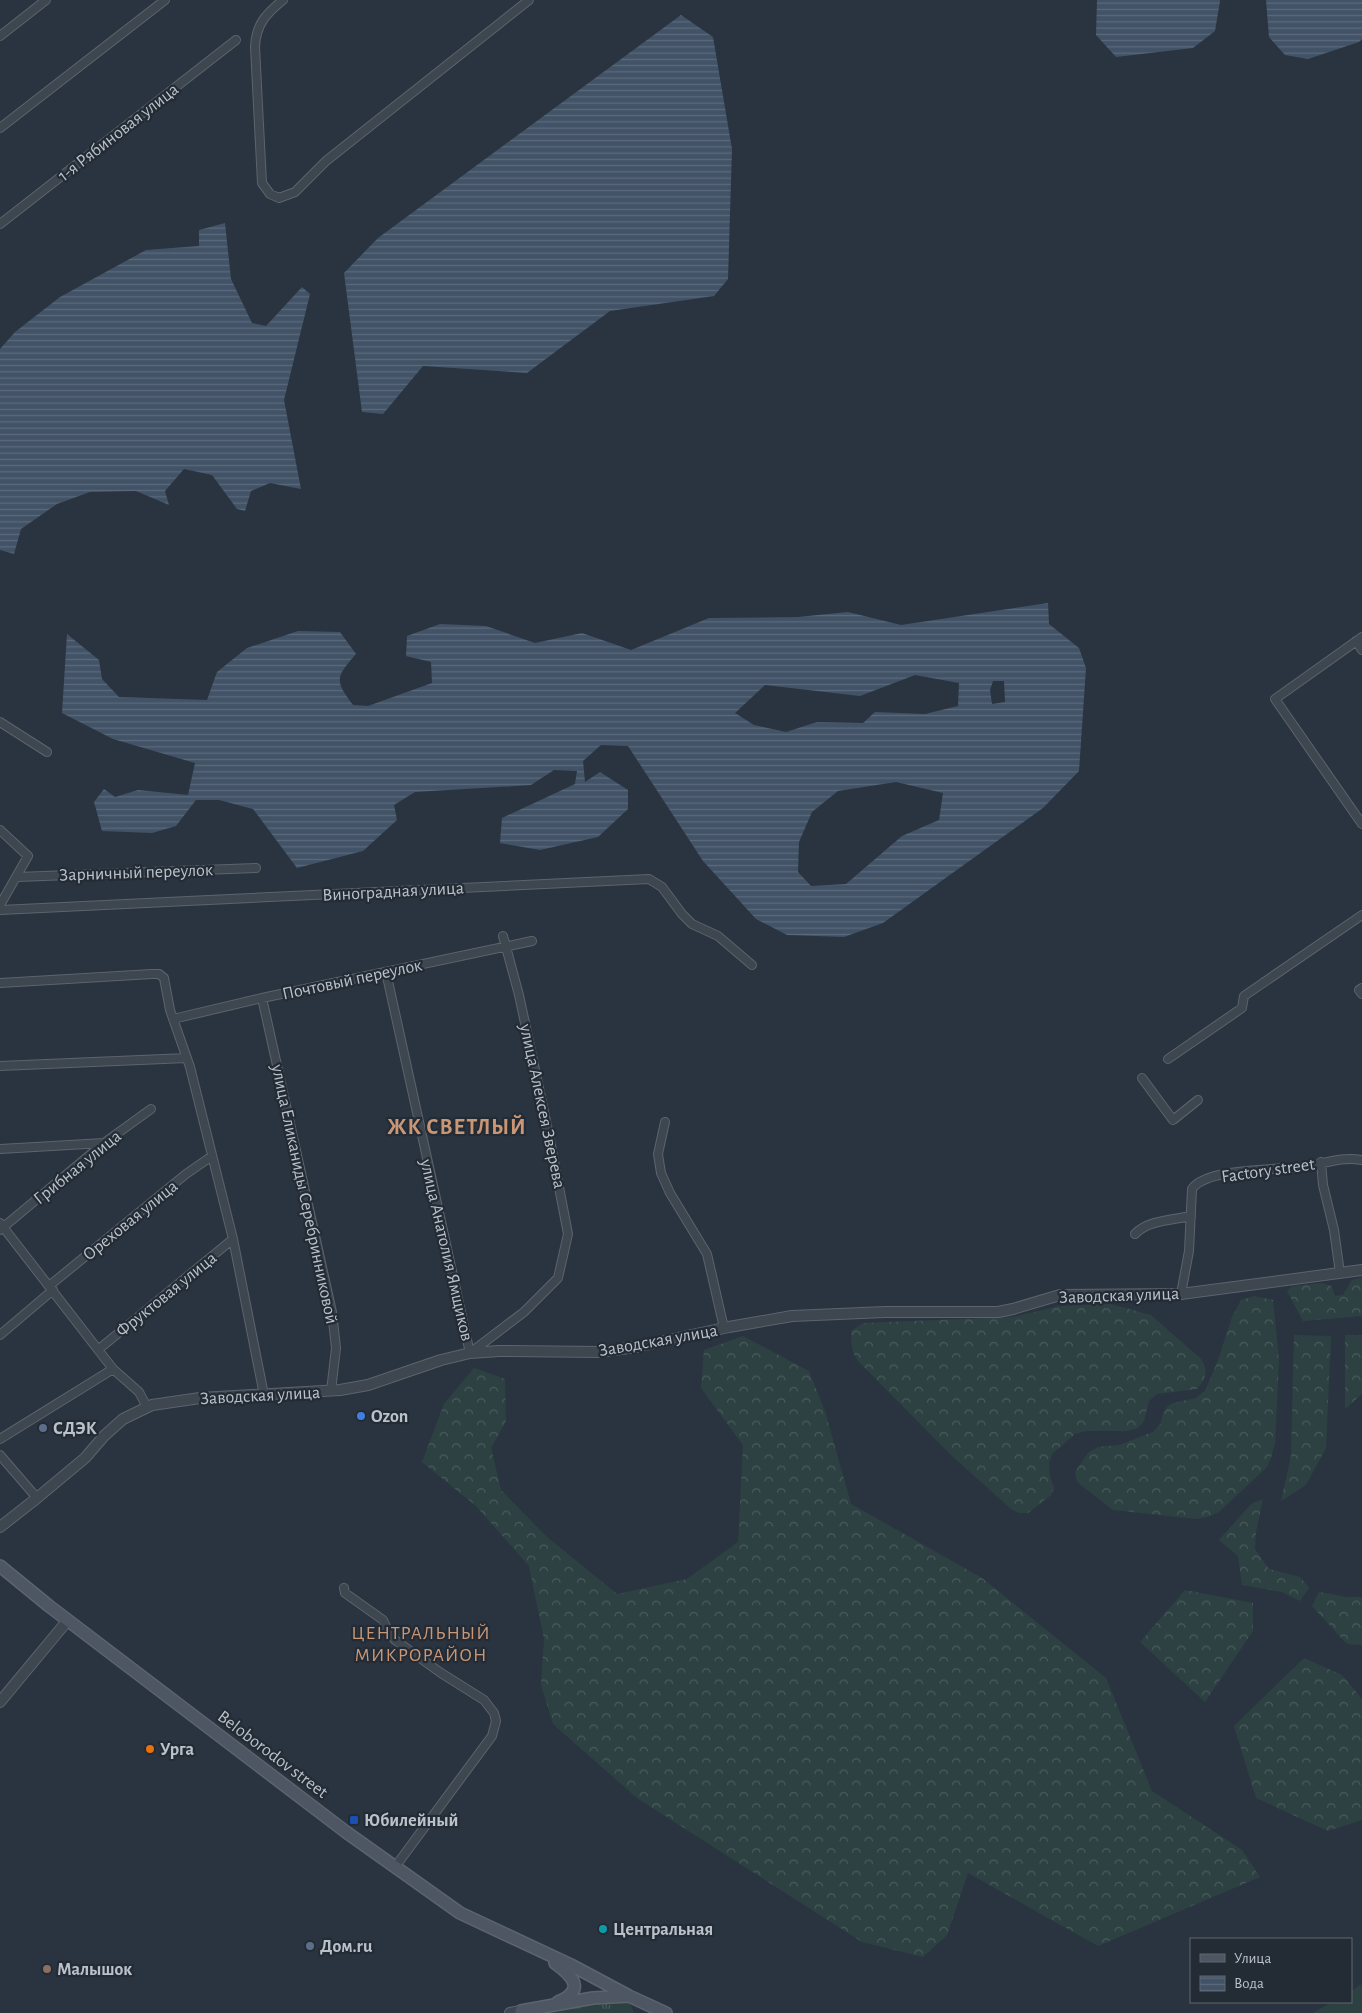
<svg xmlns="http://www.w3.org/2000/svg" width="1362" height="2013" viewBox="0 0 1362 2013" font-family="'Alegreya Sans',sans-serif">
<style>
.grass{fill:url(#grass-tufts)}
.forest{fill:url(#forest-crowns)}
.pitch{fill:#2d4142}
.water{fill:url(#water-rules);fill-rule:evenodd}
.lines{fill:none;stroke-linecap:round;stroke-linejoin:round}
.minor-casing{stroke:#5c646d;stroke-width:10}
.tertiary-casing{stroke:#5c646d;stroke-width:12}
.secondary-casing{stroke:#5c646d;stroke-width:14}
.minor{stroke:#3e4650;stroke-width:8}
.tertiary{stroke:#3e4650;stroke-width:10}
.secondary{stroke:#4d5662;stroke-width:11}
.shop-dot{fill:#3f7fe0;stroke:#232b35;stroke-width:2}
.service-dot{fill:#5c6f8a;stroke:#232b35;stroke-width:2}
.food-dot{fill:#e8710a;stroke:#232b35;stroke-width:2}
.transit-dot{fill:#1a4fb4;stroke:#232b35;stroke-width:2}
.culture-dot{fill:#0f9aa8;stroke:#232b35;stroke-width:2}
.education-dot{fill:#8d6e63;stroke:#232b35;stroke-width:2}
.labels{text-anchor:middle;stroke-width:4.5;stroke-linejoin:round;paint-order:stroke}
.street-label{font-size:18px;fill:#bbc1ca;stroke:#232b35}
.poi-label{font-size:18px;font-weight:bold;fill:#bbc1ca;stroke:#232b35;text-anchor:start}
.neighbourhood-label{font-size:19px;letter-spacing:1px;fill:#ca9776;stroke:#232b35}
.district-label{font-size:22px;font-weight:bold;letter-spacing:1px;fill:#ca9776;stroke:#232b35}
</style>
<defs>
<pattern id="grass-tufts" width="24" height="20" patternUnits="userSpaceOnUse" patternTransform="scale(1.25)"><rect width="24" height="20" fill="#2d4142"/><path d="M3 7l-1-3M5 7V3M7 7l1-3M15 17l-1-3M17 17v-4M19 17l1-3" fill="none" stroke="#4a5b5c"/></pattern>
<pattern id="forest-crowns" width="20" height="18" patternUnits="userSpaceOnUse" patternTransform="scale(1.25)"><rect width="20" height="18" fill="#2d4142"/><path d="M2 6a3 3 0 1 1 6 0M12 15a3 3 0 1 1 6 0" fill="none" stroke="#4a5b5c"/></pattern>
<pattern id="water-rules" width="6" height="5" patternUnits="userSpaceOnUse" patternTransform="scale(1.25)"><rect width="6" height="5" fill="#425367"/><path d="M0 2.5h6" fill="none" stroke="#5b6a7b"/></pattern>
</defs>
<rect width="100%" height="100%" fill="#2a3440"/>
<!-- grass -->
<path class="grass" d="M619,2000L630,2004L634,2013H530Z"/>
<!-- forest -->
<path class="forest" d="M1362,1277V1316L1303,1321L1287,1291L1292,1286L1322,1283L1331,1286L1335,1296L1343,1295L1352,1280Z
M1254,1296L1273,1300L1279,1360L1275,1443L1271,1458L1267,1467L1219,1512L1207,1517L1197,1519L1113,1510L1077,1482L1075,1472L1088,1453L1098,1447L1119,1445L1153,1432L1161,1423L1163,1413L1168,1406L1173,1403L1196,1398L1205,1391L1217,1363L1232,1317L1241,1300Z
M1110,1304L1151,1315L1201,1359C1209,1371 1206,1378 1197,1389L1157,1394L1149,1401L1144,1421L1138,1428L1128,1431H1086L1075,1434L1052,1454L1049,1463L1050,1476L1054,1488L1051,1495L1028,1513H1019L1011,1509L951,1455L859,1362C851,1352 851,1343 851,1331L863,1323L1013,1317L1059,1306Z
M1294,1335L1331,1336L1326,1448L1306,1485L1281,1501L1291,1456Z
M1345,1335H1362V1394L1345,1409Z
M743,1336L809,1371L825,1411L851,1504L982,1578L1106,1678L1152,1791L1242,1850L1260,1877L1098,1946L968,1873L947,1935L923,1957L862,1942L637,1798L553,1724L541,1685L544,1639L529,1566L476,1506L422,1462L444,1404L474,1368L505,1379L506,1421L491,1448L501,1490L546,1536L617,1594L687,1579L738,1542L743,1445L701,1388L704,1350Z
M1263,1499L1256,1532L1255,1549L1269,1569L1300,1577L1309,1588L1300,1601L1282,1592L1242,1585L1238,1556L1219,1540L1251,1504Z
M1185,1590L1253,1603V1631L1205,1702L1140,1642Z
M1319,1592L1347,1597H1362V1645L1347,1644L1312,1606Z
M1304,1658L1342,1675L1362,1699V1820L1328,1831L1256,1798L1234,1726Z"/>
<!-- pitch -->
<path class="pitch" d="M1362,1984V2013H1313L1332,2002H1351V1991Z"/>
<!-- water -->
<path class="water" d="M1097,0H1220V1L1215,31L1193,48L1116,57L1096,35Z
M1266,0H1362V39L1359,42L1308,59L1285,55L1269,37Z
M681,15L713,37L732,149L728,279L714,296L610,311L527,373L423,366L383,414L362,412L344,273L378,238Z
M225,223L231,279L252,323L266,326L302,287L310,294L284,400L301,489L270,483L251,491L245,511L237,509L212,475L184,469L165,491L169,505L136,491L90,492L57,504L21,529L14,554L0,550V349L15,332L60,297L146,250L199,246V230Z
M1048,603L1049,624L1079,648L1086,668L1079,771L1043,808L883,923L844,937L787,935L756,919L703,861L628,746L601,745L583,761L585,782L600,772L628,790V809L598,837L540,850L500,843L502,818L575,784L577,771L554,770L531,785L415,792L394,805L397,820L363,851L297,868L253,809L219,800H196L176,826L152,833L102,831L94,802L104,789L115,797L138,790L188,795L195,763L113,739L62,713L67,634L99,660L102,679L119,697L207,700L217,672L247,648L298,631L340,632L356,654C336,677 334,680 353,705L368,706L432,683L431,662L406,656L407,636L440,624L486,626L535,643L582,633L631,650L709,618L798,617L848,612L901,625ZM915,675L959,683L958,706L925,714L875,712L863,723L817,722L786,732L754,725L735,713L765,685L860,696ZM993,681H1004L1005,702L992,704L990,690ZM896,782L943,793L939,820L902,836L846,884L811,886L798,872L799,842L812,812L838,791Z"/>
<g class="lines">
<!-- minor casing -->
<g class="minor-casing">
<path id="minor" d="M283,0C266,14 256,24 255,47L262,183L270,194L279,198L295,192L326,161L529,0
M0,36L46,0
M0,128L165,0
M0,224L236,40
M1362,637L1275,699L1362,824
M1356,641L1362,650
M0,722L47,752
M0,830L28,856L0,905
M17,877L256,868
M0,910L649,879L662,887L682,914L692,924L718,936L752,965
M386,972L470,1353L524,1312L558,1278L568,1234L549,1135L519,995L503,936
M0,983L152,974H159L164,978L170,1010L190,1067L233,1239L264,1395
M1362,988L1359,990L1362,994
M262,998L332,1312L336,1348L331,1391
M173,1019L262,998L532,941
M1168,1059L1242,1008L1244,996L1362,915
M0,1066L187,1058
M1142,1078L1173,1120L1198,1100
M665,1122L658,1154L661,1173L670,1193L707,1254L724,1328
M0,1149L104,1143
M1321,1162L1323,1185L1334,1230L1340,1273
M0,1223L113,1369L139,1392L147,1407
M0,1230L104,1143L151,1109
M1135,1234C1148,1220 1173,1220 1191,1216
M49,1286L186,1174L212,1156
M1181,1294L1189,1251L1192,1189C1206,1168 1276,1170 1301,1167C1323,1165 1338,1156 1362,1160
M0,1335L53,1290
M99,1349L233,1239
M0,1439L113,1369
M0,1455L37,1498
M344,1588L345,1593L383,1620L389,1633L395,1640L441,1673L484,1700L494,1713L496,1721L492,1736L395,1867"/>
</g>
<!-- tertiary casing -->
<g class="tertiary-casing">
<path id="tertiary" d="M0,1527L37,1498L85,1458L104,1436L123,1419L152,1405L200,1398L340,1390L368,1385L441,1360L470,1353L499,1351L599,1352L636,1347L729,1327L792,1316L885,1312H998L1013,1309L1060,1295L1181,1294L1362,1270
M0,1702L68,1620
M510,2013L521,2011"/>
</g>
<!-- secondary casing -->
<g class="secondary-casing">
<path id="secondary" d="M0,1566L49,1606L346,1832L460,1913L571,1965L629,1996L666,2013
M555,1963C573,1976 586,1990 558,2002
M521,2011L593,1998L629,1996"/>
</g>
<!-- minor -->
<use href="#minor" class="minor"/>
<!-- tertiary -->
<use href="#tertiary" class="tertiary"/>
<!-- secondary -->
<use href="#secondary" class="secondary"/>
</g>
<!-- markers -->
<circle class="shop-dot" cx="361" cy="1416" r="5"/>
<g class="service-dot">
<circle cx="43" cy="1428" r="5"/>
<circle cx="310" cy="1946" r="5"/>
</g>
<circle class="food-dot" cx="150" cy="1749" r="5"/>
<rect class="transit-dot" x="349" y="1815" width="10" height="10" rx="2.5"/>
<circle class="culture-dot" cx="603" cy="1929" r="5"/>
<circle class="education-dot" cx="47" cy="1969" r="5"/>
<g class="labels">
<!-- street labels -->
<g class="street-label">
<text transform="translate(118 132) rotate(-38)" y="6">1-я Рябиновая улица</text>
<text transform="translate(136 872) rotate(-2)" y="6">Зарничный переулок</text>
<text transform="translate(393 891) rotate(-3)" y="6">Виноградная улица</text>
<text transform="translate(352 979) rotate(-12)" y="6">Почтовый переулок</text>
<text transform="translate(543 1106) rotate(78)" y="6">улица Алексея Зверева</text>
<text transform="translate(77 1167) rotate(-39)" y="6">Грибная улица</text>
<text transform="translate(1268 1170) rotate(-8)" y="6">Factory street</text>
<text transform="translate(305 1194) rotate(78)" y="6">улица Еликаниды Серебринниковой</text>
<text transform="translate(130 1220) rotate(-39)" y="6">Ореховая улица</text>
<text transform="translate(447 1250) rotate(77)" y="6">улица Анатолия Ямщиков</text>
<text transform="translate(166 1294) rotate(-39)" y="6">Фруктовая улица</text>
<text transform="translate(1119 1295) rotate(-2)" y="6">Заводская улица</text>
<text transform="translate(658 1340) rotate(-10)" y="6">Заводская улица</text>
<text transform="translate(260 1395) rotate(-3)" y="6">Заводская улица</text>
<text transform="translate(273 1754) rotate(37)" y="6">Beloborodov street</text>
</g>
<!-- poi labels -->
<g class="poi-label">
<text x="371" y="1422">Ozon</text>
<text x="53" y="1434">СДЭК</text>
<text x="160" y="1755">Урга</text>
<text x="364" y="1826">Юбилейный</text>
<text x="613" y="1935">Центральная</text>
<text x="320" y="1952">Дом.ru</text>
<text x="57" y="1975">Малышок</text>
</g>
<!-- neighbourhood labels -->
<g class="neighbourhood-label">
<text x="421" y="1639">ЦЕНТРАЛЬНЫЙ<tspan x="421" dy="22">МИКРОРАЙОН</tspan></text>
</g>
<!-- district labels -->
<g class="district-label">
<text x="457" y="1134">ЖК СВЕТЛЫЙ</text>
</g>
</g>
<!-- legend -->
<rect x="1190" y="1938" width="162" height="65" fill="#232b35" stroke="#606771"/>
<rect x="1200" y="1954" width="25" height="8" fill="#4d5662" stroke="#606771"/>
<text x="1234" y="1963" font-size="15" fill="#bbc1ca">Улица</text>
<rect x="1200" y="1976" width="25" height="15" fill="url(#water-rules)" stroke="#606771"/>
<text x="1234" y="1988" font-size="15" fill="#bbc1ca">Вода</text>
</svg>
